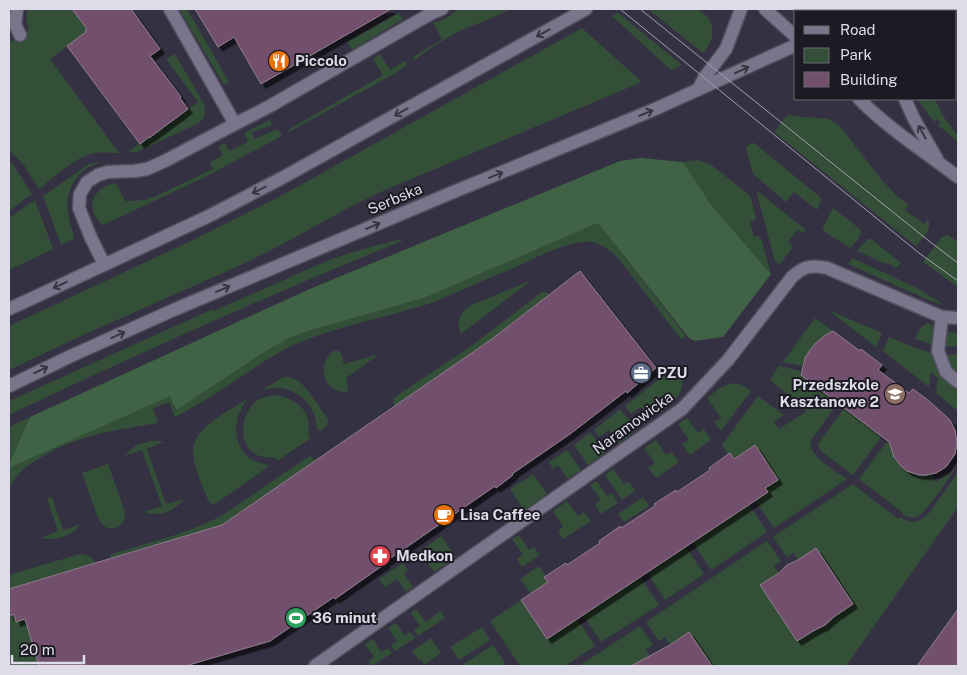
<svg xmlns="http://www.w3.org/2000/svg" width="967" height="675" viewBox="0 0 967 675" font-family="'Public Sans',sans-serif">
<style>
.green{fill:#344f38}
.forest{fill:#406345}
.building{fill:#724f6d;stroke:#907d8c;filter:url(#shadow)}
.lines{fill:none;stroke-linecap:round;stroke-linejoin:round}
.lane-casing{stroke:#524f5e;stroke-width:15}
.street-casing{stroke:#524f5e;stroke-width:15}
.secondary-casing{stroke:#524f5e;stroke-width:15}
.lane{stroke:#79758a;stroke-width:12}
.street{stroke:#79758a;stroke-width:12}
.secondary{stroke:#79758a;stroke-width:12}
.tram{stroke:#a3a1af;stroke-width:1}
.oneway{stroke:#383541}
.labels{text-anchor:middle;stroke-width:4;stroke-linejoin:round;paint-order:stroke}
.poi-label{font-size:15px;font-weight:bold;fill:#dedce8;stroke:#1c1a22;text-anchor:start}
.street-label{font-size:15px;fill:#dedce8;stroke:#1c1a22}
</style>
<defs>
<filter id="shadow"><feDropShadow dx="4.5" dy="4.5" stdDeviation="0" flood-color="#0009"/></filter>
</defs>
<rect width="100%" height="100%" fill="#343143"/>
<!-- green -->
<path class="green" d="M28,9H80L75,12L87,29L85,30L86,32L50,59L119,153C112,153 103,152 96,153C75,156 55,177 39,189L24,165L9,150V37L12,42L29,29C26,21 26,16 28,9Z
M179,9H187L229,82L224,85Z
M458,9H485L486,10L487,9H510C495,18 478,23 462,30C446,38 429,48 415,60L413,57L442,39L433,23C443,21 450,16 458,9Z
M648,9H697C716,19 717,38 703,53Z
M399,13L403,19L352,50L347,42Z
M618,13L682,65L671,70L612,16Z
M582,28L642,82L385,190L350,207L279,246L243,264L81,336L9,370V326L193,240L288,192Z
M175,54L204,104L205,114L203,119L199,123L137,152H128L198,102L166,59Z
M380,54L390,70L405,61L407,65L394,74L289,132L288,130L383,75L373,59Z
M917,99H935L943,116L958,136V142L938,125L940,122L937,119L934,122Z
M789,115L804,117L806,118L807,117L829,119L839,125L881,179L898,197L909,205L905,210L924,224L928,219C933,229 922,238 916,246L774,132L785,118Z
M270,120L272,125L252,132L254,139L278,129L282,136L205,177L103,225C83,209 93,187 116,183L125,201L145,200L151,197L152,198L213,169L210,162L223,155L218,146L225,143L229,151L248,142L245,133Z
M751,143H754L820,197L821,200L817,210L794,192L786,202L753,174L746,149L747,146Z
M110,160C102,162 94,164 87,168C73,177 65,195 68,212C69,222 73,230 74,239L61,245L43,196L89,164Z
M697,160L710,164L748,194L751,199L756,218L754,221L750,222L754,237L757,236L761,238L771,274L712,206L683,162Z
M9,161L14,166L32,194L9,211Z
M756,190L806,230L804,232H802L797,230L788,242L792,246V248L781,263L779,264L775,261Z
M35,200L53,249L9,270V218Z
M833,208L860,229C863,236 855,242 850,248L822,230Z
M598,223L686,336L681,339L618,258C611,251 602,244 592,242C571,239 535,258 516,267C489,278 461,290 434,302C386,318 335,326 289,347C275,354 262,363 250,371C225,387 201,404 175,417L169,402L153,408L158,423C117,430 76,435 40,458C25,467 15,474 9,490V468L171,395L175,410L266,351L291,337L315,329L424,298Z
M948,235L958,242V287L923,262L941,238L944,236Z
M401,239L402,241C269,295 139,353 9,415V401L213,309L214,311L329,260L353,252Z
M868,239H871L901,263L896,268L887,263L886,264L857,251L866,241Z
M852,258L917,288L944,305L933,302L848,264Z
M532,280L461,334C456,322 459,315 469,306Z
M542,292L548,293L549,295L492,339L395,406C393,402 393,400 395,397L470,347Z
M828,310L882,333L876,347Z
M815,318L833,331C818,339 808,350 802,366L783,362Z
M928,323C938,328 947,334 958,333V346L941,347L915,339C918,332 920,326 928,323Z
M889,337C911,346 934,358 958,354V411L936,393L938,378L931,372L929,387L883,351Z
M335,350L339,351L341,354L344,364L376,355L377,356L346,378L348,390L347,392C322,393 316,362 335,350Z
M676,366C694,393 669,405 649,419L641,407L631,414L625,406Z
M779,366L801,371L800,374L838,403L814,436C812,439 810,443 811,447C813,458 838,473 847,479L774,528L755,500L767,492L728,455L722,445L758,396L784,415L774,422L779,429L807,411L770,380Z
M284,377C289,377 292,377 296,380C307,385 320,409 328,419C328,426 325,428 320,431C315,427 317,423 315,417C311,402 295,389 280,388C273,387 267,389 260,391Z
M736,383L742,385L751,391L721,431L714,422L721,418L707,398C716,391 724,384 736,383Z
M277,395C298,400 312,411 308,434L311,438L277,461L275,458C270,457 264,457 259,456C236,447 240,412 258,400C263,397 271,396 277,395Z
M247,399C243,406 238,413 237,421C234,434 239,450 249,458C255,462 261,463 268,465V467L215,504H212L209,502C204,489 193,466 193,452C193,427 229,411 247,399Z
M845,407L882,436L853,475L822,452L819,448L818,444Z
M620,409L637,430L619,443L609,430L599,437L594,430Z
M30,417L9,464V427Z
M687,418L698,433L704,429L711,440L690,455L682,444L689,440L678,424Z
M590,432L605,453L588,465L574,445Z
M656,440L666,455L672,452L679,462L656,478L648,468L655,463L644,448Z
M888,440L890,442C893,465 908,478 932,474L935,482L948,475L956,467C949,478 927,512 917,517C912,519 907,517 902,514L903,513L859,479Z
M150,441H157L164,442L147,449L166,504L184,499C173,512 161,517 144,512L162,506L142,450L124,456L135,446Z
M567,450L581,470L568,479L558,465L553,469L549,462Z
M311,456L315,461L222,525L110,558L111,555L115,553C151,542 189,533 223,515L308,457Z
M108,464L125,512C127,527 108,536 100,521C97,517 96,511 94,507C90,495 86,484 82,473Z
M613,469L624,484L629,482L635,491L622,500L605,475Z
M958,472V507L846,666H712L689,633L670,645L665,637L659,641L646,622L767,541L781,561L774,566L779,573L761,585L813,631C823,627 828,621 836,615C842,611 848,608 853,604L816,548L798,560L793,553L787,557L773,537L853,484L898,519L900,517C913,525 920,522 930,512Z
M533,474L547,494L524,510L510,489Z
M597,481L607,496L612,493L618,503L601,514L595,505L601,500L590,485Z
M52,497L63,530L81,524C70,537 58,541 41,538L58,531L47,498Z
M643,497L649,506L624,522L618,514Z
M567,501L578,516L584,512L591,521L563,539L558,531L563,526L553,511Z
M749,504L767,532L711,570L690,538L710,530Z
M519,535L529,550L534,547L540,555L522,567L517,559L523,555L512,539Z
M441,536L456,557L434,572L425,559L420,562L415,555Z
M686,547L704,574L665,600L647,572Z
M80,554C88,555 91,557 96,563L9,589V574H12Z
M403,563L408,570L404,574L413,587L406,592L397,579L385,587L379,579Z
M539,566L546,576L545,577L548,582L531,594L520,579Z
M637,572L659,605L601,642L583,615Z
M521,600L577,619L595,646L565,666H520L490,621Z
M416,609L426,622L440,611L445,618L418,636L414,630L420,626L411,613Z
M14,614L16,622L25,619L39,666H9V616Z
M396,623L405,636L410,632L415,638L395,651L391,645L397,641L388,628Z
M640,626L653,645L646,649L651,658L638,666H579Z
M482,627L490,640L459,660L450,647Z
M431,638L441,653L424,665L421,659L419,660L412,651Z
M373,639L381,652L388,648L392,653L372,666L368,661L374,657L365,644Z
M493,645L507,666H463L462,665Z"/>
<!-- forest -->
<path class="forest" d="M641,158L683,162L712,206L771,274L723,337L695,341L689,338L598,223L424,298L315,329L291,337L266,351L176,410L170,396L9,468V464L30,417L312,288L620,161Z"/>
<!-- building -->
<path class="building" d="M72,9H131L160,49L150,56L181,97L180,98L188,109L149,138V137L140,144L67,46L86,32L85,30L87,29Z
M195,9H391L261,84L234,37L218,47Z
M580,271L656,368L627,393L626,391L570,434L512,474L513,475L496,488L495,486L385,562L386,563L335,599L334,597L270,641L185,666H39L25,619L16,622L14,614L9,616V589L222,525L492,339Z
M833,331L860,351L861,349L882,365L878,370L909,393L913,389L929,401L950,420L955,430L957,443L955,454L946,467L936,473L926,475H919L907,471L901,466L894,457L889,442L801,375L805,358L810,350L816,343L824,336Z
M755,445L778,480L765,488L768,492L547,639L521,600L548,582L544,577L566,563L567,565L600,543L599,541L609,534L620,526L621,528L655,506L654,504L676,490L677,492L710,470L709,468L730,453L734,459Z
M816,548L853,604L835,616L825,625L813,631L797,641L760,585L779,573L787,565L798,560Z
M958,609V666H917Z
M689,632L712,666H631L670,645Z"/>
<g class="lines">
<!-- lane casing -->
<g class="lane-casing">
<path id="lane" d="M17,9L15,24L20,35
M235,124L270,106L402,30L432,13L442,9
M104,264L91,238L79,208L80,194L87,182L98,175L108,172L135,171L147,169L165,161L235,124L170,9
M942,317L938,351L946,372L958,382"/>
</g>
<!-- street casing -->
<g class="street-casing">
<path id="street" d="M315,666L682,409L728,360L792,277C804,266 810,265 827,268L942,317L958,318"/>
</g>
<!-- secondary casing -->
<g class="secondary-casing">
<path id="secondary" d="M765,9L796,37
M853,11L857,9
M905,11L906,9
M698,90L704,78L726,49L741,9
M859,99C889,129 925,152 958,177
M905,99L914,119L937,159
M9,309L209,216L282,178L586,9
M9,386L73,355L178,308L451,193L653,110L796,45"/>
</g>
<!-- lane -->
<use href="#lane" class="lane"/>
<!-- street -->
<use href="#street" class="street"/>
<!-- secondary -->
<use href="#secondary" class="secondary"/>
<!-- tram -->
<path class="tram" d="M620,9L919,253L958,281
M640,9L929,241L958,263"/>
</g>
<!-- one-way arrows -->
<defs><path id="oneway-shaft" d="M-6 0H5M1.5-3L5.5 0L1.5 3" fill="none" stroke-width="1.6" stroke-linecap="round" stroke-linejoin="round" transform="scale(1.25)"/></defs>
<g class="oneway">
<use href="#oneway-shaft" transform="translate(543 33) rotate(151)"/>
<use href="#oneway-shaft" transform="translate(742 70) rotate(-25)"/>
<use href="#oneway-shaft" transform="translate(401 112) rotate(151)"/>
<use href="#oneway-shaft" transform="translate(646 113) rotate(-22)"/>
<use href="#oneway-shaft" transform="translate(922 132) rotate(-119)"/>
<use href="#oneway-shaft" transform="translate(496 175) rotate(-22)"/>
<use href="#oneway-shaft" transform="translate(259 190) rotate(153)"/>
<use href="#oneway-shaft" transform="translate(373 226) rotate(-23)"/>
<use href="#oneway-shaft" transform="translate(60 285) rotate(155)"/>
<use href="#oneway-shaft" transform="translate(223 289) rotate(-23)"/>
<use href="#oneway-shaft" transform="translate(118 335) rotate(-24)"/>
<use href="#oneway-shaft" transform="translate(41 370) rotate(-25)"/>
</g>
<!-- icons -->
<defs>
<g id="restaurant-disc" transform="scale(1.125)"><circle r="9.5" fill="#e8710a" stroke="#1c1a22"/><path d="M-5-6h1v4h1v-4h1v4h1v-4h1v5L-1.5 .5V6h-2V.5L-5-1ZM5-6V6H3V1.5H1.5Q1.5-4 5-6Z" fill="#fff"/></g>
<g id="office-disc" transform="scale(1.125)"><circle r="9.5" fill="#5c6f8a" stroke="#1c1a22"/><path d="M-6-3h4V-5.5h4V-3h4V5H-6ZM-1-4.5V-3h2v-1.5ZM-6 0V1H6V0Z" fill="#fff"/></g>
<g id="school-disc" transform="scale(1.125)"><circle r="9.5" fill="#8d6e63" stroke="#1c1a22"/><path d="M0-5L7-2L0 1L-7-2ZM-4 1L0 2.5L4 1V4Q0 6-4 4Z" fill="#fff"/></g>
<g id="cafe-disc" transform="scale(1.125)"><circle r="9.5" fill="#e8710a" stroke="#1c1a22"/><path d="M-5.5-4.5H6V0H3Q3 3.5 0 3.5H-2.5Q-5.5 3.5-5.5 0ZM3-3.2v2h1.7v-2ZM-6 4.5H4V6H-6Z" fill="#fff"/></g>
<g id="pharmacy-disc" transform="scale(1.125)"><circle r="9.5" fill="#e0444e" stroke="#1c1a22"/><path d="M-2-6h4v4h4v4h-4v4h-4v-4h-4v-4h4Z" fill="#fff"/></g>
<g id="stadium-disc" transform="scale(1.125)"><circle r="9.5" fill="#2e9e5b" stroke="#1c1a22"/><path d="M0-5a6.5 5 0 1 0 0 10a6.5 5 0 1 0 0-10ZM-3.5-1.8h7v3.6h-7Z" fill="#fff"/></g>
</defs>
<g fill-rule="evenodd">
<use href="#restaurant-disc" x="279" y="61"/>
<use href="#office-disc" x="641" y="373"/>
<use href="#school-disc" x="895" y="394"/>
<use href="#cafe-disc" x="444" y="515"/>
<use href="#pharmacy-disc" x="380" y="556"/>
<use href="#stadium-disc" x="296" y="618"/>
</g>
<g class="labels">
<!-- poi labels -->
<g class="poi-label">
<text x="295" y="66">Piccolo</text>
<text x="657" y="378">PZU</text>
<text x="879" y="390" text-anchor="end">Przedszkole<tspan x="879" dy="17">Kasztanowe 2</tspan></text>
<text x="460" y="520">Lisa Caffee</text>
<text x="396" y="561">Medkon</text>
<text x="312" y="623">36 minut</text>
</g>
<!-- street labels -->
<g class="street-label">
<text transform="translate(395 199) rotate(-23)" y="5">Serbska</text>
<text transform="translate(633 423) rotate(-36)" y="5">Naramowicka</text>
</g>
</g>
<!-- border -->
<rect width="967" height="675" fill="none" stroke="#dedce8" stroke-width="20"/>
<!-- legend -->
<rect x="794" y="10" width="162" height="90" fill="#1c1a22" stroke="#6a6871"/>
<rect x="804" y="26" width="25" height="8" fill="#79758a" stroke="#6a6871"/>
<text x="840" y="35" font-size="15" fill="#dedce8">Road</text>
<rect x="804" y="48" width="25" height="15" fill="#344f38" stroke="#6a6871"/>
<text x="840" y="60" font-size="15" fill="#dedce8">Park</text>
<rect x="804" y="72" width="25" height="15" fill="#724f6d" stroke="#6a6871"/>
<text x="840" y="85" font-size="15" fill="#dedce8">Building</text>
<!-- scale -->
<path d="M12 655v8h72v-8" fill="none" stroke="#dedce8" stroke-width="2.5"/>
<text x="20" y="655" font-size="15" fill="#dedce8" stroke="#1c1a22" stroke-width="4" paint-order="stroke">20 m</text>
</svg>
